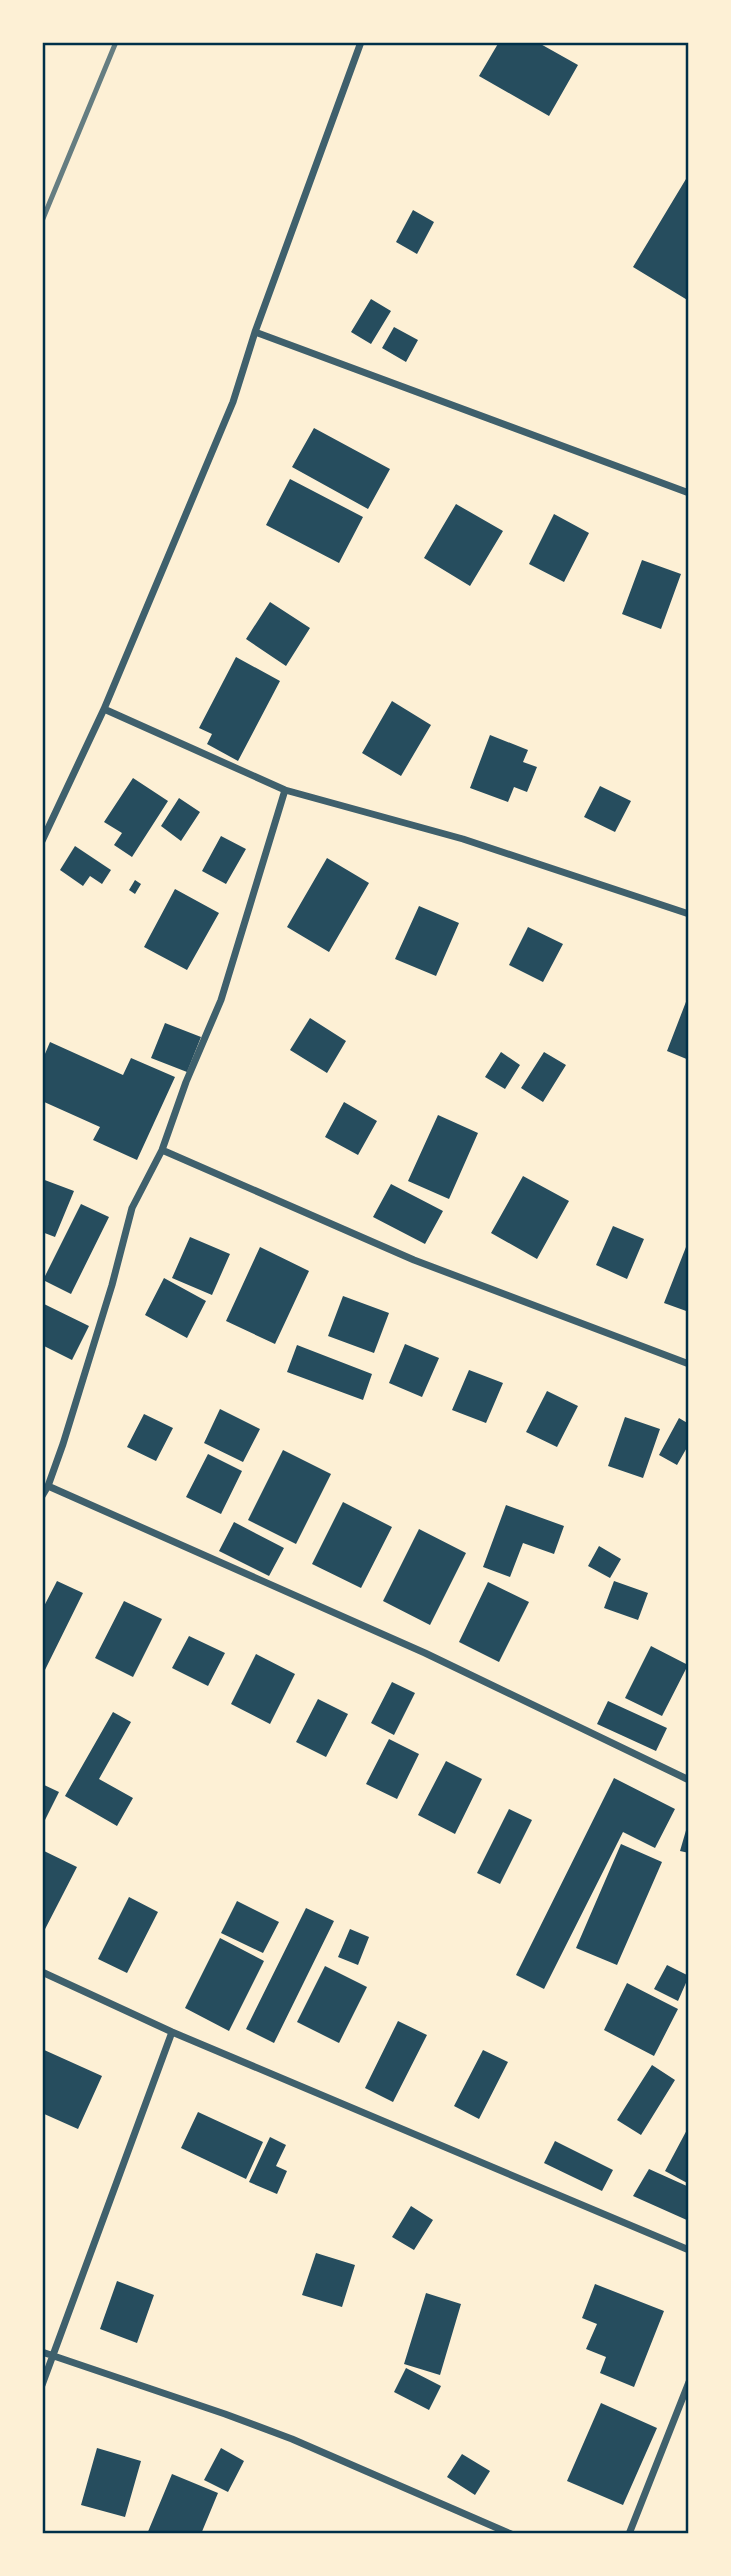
<svg xmlns="http://www.w3.org/2000/svg" width="731" height="2576" viewBox="0 0 731 2576" font-family="Barlow,sans-serif">
<style>
.building{fill:#264d5e}
.lines{fill:none;stroke-linecap:round;stroke-linejoin:round}
.minor{stroke:#3f606c;stroke-width:7}
.rail{stroke:#657d81;stroke-width:5}
.neatline{fill:none;stroke:#003049;stroke-width:2.5}
</style>
<rect width="100%" height="100%" fill="#fdf0d5"/>
<!-- building -->
<path class="building" d="M499,42H537L578,65L549,116L479,76Z
M689,174V301L633,267Z
M413,210L434,222L417,254L396,242Z
M371,299L391,311L371,344L351,332Z
M394,327L418,340L406,362L382,348Z
M314,428L390,469L368,509L292,467Z
M290,479L363,517L339,563L266,525Z
M456,504L503,531L470,586L424,558Z
M554,514L589,533L564,582L529,564Z
M642,560L681,574L661,629L622,614Z
M270,602L310,628L286,666L246,639Z
M236,657L280,681L238,761L207,744L212,734L199,728Z
M392,701L431,725L401,776L362,753Z
M490,735L528,750L523,762L537,767L527,792L514,787L508,802L470,788Z
M133,778L168,801L132,857L114,845L122,833L104,822Z
M600,786L631,801L615,832L584,817Z
M179,798L200,812L181,841L161,826Z
M221,836L246,849L226,884L202,871Z
M75,846L111,870L102,884L90,876L83,886L60,870Z
M327,858L369,883L329,952L287,927Z
M135,880L141,884L135,894L129,890Z
M175,889L219,913L187,970L144,947Z
M419,906L459,923L436,976L395,959Z
M528,927L563,944L543,982L509,965Z
M689,994V1060L667,1051Z
M310,1018L346,1041L327,1073L290,1050Z
M165,1023L201,1037L187,1072L151,1058Z
M50,1042L123,1075L131,1058L175,1077L137,1160L93,1140L100,1127L42,1101V1061Z
M501,1052L520,1065L505,1089L485,1077Z
M544,1052L566,1065L543,1102L521,1088Z
M344,1102L377,1121L358,1155L325,1137Z
M438,1115L478,1133L449,1199L408,1181Z
M523,1176L569,1201L537,1259L491,1233Z
M42,1179L74,1191L55,1237L42,1232Z
M391,1184L443,1211L425,1244L373,1217Z
M81,1204L109,1217L71,1294L43,1280Z
M613,1226L644,1239L627,1279L596,1265Z
M190,1237L230,1254L212,1295L172,1278Z
M260,1247L309,1271L275,1344L226,1321Z
M686,1247L689,1248V1312L664,1303Z
M164,1278L206,1301L187,1338L145,1315Z
M343,1296L389,1313L374,1353L328,1336Z
M42,1303L89,1326L72,1360L42,1345Z
M405,1344L439,1358L422,1397L389,1383Z
M297,1345L372,1374L363,1400L287,1372Z
M469,1370L503,1383L486,1423L452,1410Z
M547,1391L578,1406L557,1447L526,1432Z
M220,1409L260,1429L243,1462L204,1443Z
M144,1414L173,1428L156,1461L127,1447Z
M625,1417L660,1429L643,1478L608,1466Z
M679,1418L689,1424V1444L677,1465L659,1455Z
M283,1450L331,1474L296,1544L248,1520Z
M208,1454L242,1471L221,1514L186,1497Z
M343,1502L392,1527L361,1588L312,1564Z
M506,1505L564,1526L554,1554L523,1543L510,1577L483,1567Z
M234,1522L284,1548L269,1576L219,1551Z
M419,1529L466,1553L430,1625L383,1601Z
M599,1546L621,1559L610,1578L588,1566Z
M57,1581L83,1593L42,1676V1610Z
M614,1581L648,1593L638,1620L604,1608Z
M488,1582L529,1602L499,1662L459,1642Z
M124,1601L162,1619L133,1677L95,1658Z
M189,1636L225,1653L208,1686L172,1668Z
M651,1646L688,1665L662,1716L625,1698Z
M256,1654L295,1674L270,1724L231,1704Z
M392,1682L415,1693L394,1735L371,1723Z
M318,1699L348,1714L326,1757L296,1742Z
M608,1701L667,1728L656,1751L597,1724Z
M113,1712L131,1722L99,1779L133,1798L117,1826L65,1796Z
M389,1739L419,1754L397,1799L366,1784Z
M446,1761L482,1779L455,1834L418,1815Z
M614,1778L675,1809L655,1848L623,1832L544,1989L516,1975Z
M42,1784L59,1792L42,1826Z
M509,1809L532,1820L500,1884L477,1873Z
M689,1820V1853L680,1851Z
M621,1844L662,1862L617,1965L576,1948Z
M42,1850L77,1867L42,1935Z
M129,1897L158,1912L127,1973L98,1959Z
M237,1901L279,1922L263,1953L221,1933Z
M306,1908L334,1921L274,2043L246,2029Z
M350,1929L369,1937L358,1965L338,1957Z
M220,1938L264,1961L229,2031L185,2008Z
M667,1965L689,1976L678,2001L654,1989Z
M325,1966L367,1987L339,2043L297,2022Z
M627,1983L678,2009L654,2056L604,2030Z
M398,2021L427,2035L393,2102L365,2088Z
M42,2049L102,2076L78,2129L42,2113Z
M483,2050L508,2062L479,2119L454,2106Z
M652,2065L675,2080L641,2135L617,2120Z
M198,2112L263,2142L246,2179L181,2148Z
M689,2126V2184L665,2171Z
M270,2137L286,2145L276,2166L287,2171L277,2194L249,2182Z
M555,2141L613,2170L602,2191L544,2163Z
M649,2169L689,2187V2221L633,2196Z
M411,2206L433,2220L414,2250L392,2237Z
M316,2253L355,2265L342,2307L302,2295Z
M117,2281L154,2295L137,2343L100,2329Z
M595,2284L664,2311L634,2387L600,2373L606,2357L586,2349L597,2324L582,2318Z
M426,2293L461,2304L440,2375L404,2364Z
M406,2368L441,2386L429,2410L394,2392Z
M601,2403L657,2428L623,2505L567,2481Z
M97,2448L141,2461L125,2517L81,2505Z
M221,2448L244,2461L228,2492L204,2480Z
M462,2454L490,2471L475,2495L447,2477Z
M172,2474L218,2493L201,2534H147Z"/>
<g class="lines">
<!-- minor -->
<path class="minor" d="M255,332L689,493
M104,709L285,790L463,839L689,914
M42,841L104,709L233,402L255,332L361,42
M162,1150L414,1260L689,1364
M48,1486L425,1653L689,1780
M42,1496L48,1486L63,1444L112,1285L132,1208L162,1150L186,1082L221,1000L285,790
M42,1972L172,2032L689,2250
M42,2352L225,2414L292,2439L511,2534
M42,2385L172,2032
M629,2534L689,2382"/>
<!-- rail -->
<path class="rail" d="M42,221L116,42"/>
</g>
<!-- border -->
<rect width="731" height="2576" fill="none" stroke="#fdf0d5" stroke-width="88"/>
<rect x="44" y="44" width="643" height="2488" class="neatline"/>
</svg>
